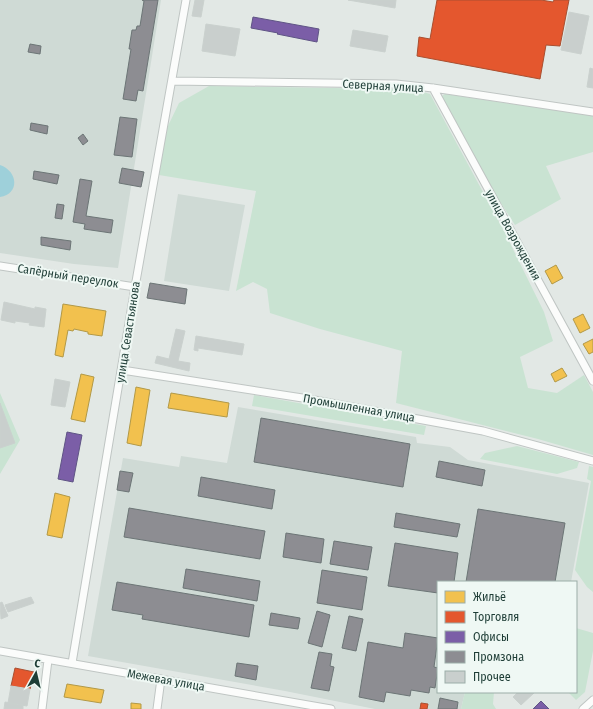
<svg xmlns="http://www.w3.org/2000/svg" width="593" height="709" viewBox="0 0 593 709" font-family="'Fira Sans Condensed',sans-serif">
<style>
.built{fill:#cfdad5}
.green{fill:#c9e3d2}
.water{fill:#9ed0da}
.homes{fill:#f2c14e;stroke:#b29947}
.shops{fill:#e4572e;stroke:#a94f30}
.offices{fill:#7b5ea7;stroke:#5f5485}
.industry{fill:#8d8d92;stroke:#6c7576}
.building{fill:#c9cfcd;stroke:#cad1ce}
.lines{fill:none;stroke-linecap:round;stroke-linejoin:round}
.minor-casing{stroke:#bfc5c3;stroke-width:9}
.minor{stroke:#fbfcfb;stroke-width:7}
.labels{text-anchor:middle;stroke-width:4;stroke-linejoin:round;paint-order:stroke}
.street-label{font-size:12px;fill:#1e3d36;stroke:#eff8f4}
</style>
<rect width="100%" height="100%" fill="#e2e8e5"/>
<!-- built -->
<path class="built" d="M0,0H161L118,268L74,264L0,253Z
M178,194L245,205L229,291L164,281Z
M238,407L416,437L417,443L450,447L468,460L589,483L571,582H438V692H465L461,709H375L285,691L88,656L123,458L179,467L181,456L227,463Z"/>
<!-- green -->
<path class="green" d="M209,86L397,89L423,92L430,94L504,231L544,312L553,341L520,357L528,388L557,393L584,375L593,392V455L538,439L396,403L402,351L320,329L270,313L267,289L253,282L236,291L256,191L159,175L167,128L179,103Z
M445,94L593,116V152L546,166L561,199L515,225L491,188L442,96Z
M0,393L20,440L0,474Z
M254,395L426,426L424,435L252,406Z
M517,446L579,462L577,468L557,474L480,459L485,453Z
M589,466L593,467V592L587,587L575,570L591,481L587,479Z
M576,628L593,633V651L585,692L576,700L568,692H576Z
M465,692H494L493,704L496,709H461Z"/>
<!-- water -->
<path class="water" d="M0,165C18,171 20,194 0,197Z"/>
<!-- homes -->
<path class="homes" d="M556,265L563,278L552,284L545,271Z
M63,304L106,311L102,336L88,334V332L74,329L73,331L68,330L63,357L55,355Z
M583,314L590,328L580,333L573,319Z
M593,339V352L589,354L583,344Z
M562,368L567,376L555,382L551,374Z
M81,374L94,377L85,422L71,419Z
M136,387L150,390L141,446L127,443Z
M171,393L229,403L227,417L168,408Z
M55,493L70,497L62,538L47,535Z
M67,684L104,690L101,703L64,697Z
M131,703L141,704V709H131Z"/>
<!-- shops -->
<path class="shops" d="M437,0H541L553,2L554,0H569L560,46L546,45L540,79L417,56L419,37L430,39Z
M15,668L34,672L30,689L11,686Z
M421,703L428,704L427,709H420Z"/>
<!-- offices -->
<path class="offices" d="M253,17L319,29L317,42L277,34L278,33L251,28Z
M67,432L82,435L73,482L58,479Z
M541,701L549,709H533Z"/>
<!-- industry -->
<path class="industry" d="M142,0H158L143,91L138,90L136,101L123,99L131,49H129L132,30H136L137,26H140L144,1Z
M30,44L41,46L40,54L28,52Z
M120,117L137,119L132,157L114,155Z
M31,123L48,126L47,134L30,130Z
M83,134L88,141L83,145L78,138Z
M122,168L144,172L141,187L119,183Z
M34,171L59,175L57,184L33,179Z
M80,179L92,181L86,216L113,220L111,233L84,229L85,224L73,222Z
M57,204L64,205L62,219L55,218Z
M41,237L71,241L70,250L41,245Z
M150,283L187,289L185,304L147,298Z
M261,418L410,444L403,487L254,462Z
M439,461L485,470L482,486L436,477Z
M120,471L133,473L129,492L117,490Z
M201,477L275,490L272,509L198,496Z
M129,508L265,531L260,559L124,537Z
M478,509L565,523L555,582H466Z
M396,513L460,524L457,537L394,527Z
M286,533L324,539L321,563L283,557Z
M334,541L372,547L368,570L330,564Z
M395,543L458,553L454,582H438V593L388,586Z
M186,569L260,581L257,601L183,588Z
M322,570L367,577L362,610L317,603Z
M117,582L254,605L249,637L142,619L143,615L112,610Z
M317,611L330,615L322,647L308,643Z
M271,613L300,618L298,629L269,625Z
M349,616L363,619L356,651L342,648Z
M405,633L438,638L434,667L438,668L435,688L430,687L429,693L411,690L410,696L386,692L384,702L359,697L368,642L403,648Z
M319,652L332,654L330,666L334,667L329,691L311,688Z
M237,663L258,666L256,680L235,676Z
M440,698L458,702L457,709H438Z"/>
<!-- building -->
<path class="building" d="M195,0H204L201,17L192,16Z
M348,0H396L395,8Z
M569,12L589,16L581,54L561,50Z
M206,24L240,29L235,56L202,51Z
M353,30L388,36L385,52L350,46Z
M590,68L593,69V88L587,87Z
M4,302L35,309V307L46,309L44,327L29,325L30,323L15,321V323L1,320Z
M176,329L185,331L178,361L190,363L189,371L155,363L157,356L169,359Z
M196,336L244,344L242,355L198,348V351L194,350Z
M55,379L70,382L65,407L51,405Z
M0,403L15,443L0,448Z
M31,597L34,603L8,612L5,605Z
M2,602L8,616L1,619L0,603Z
M11,686L30,689L27,706L8,703Z
M518,692H533L534,693L521,705L513,697Z
M5,702L23,705V709H4Z"/>
<g class="lines">
<!-- minor casing -->
<g class="minor-casing">
<path id="minor" d="M172,81L396,84L433,88L593,112
M433,88L593,381
M0,266L135,287
M122,370L309,399L483,431L593,461
M0,651L331,709
M72,663L135,287L186,0
M42,709L48,660
M157,709L161,679
M583,709L593,700"/>
</g>
<!-- minor -->
<use href="#minor" class="minor"/>
</g>
<g class="labels">
<!-- street labels -->
<g class="street-label">
<text transform="translate(383 86) rotate(3)" y="4">Северная улица</text>
<text transform="translate(513 235) rotate(61)" y="4">улица Возрождения</text>
<text transform="translate(68 276) rotate(9)" y="4">Сапёрный переулок</text>
<text transform="translate(128 332) rotate(-81)" y="4">улица Севастьянова</text>
<text transform="translate(359 408) rotate(10)" y="4">Промышленная улица</text>
<text transform="translate(166 680) rotate(10)" y="4">Межевая улица</text>
</g>
</g>
<!-- legend -->
<rect x="437" y="581" width="140" height="112" fill="#eff8f4" stroke="#9bada8"/>
<rect x="445" y="591" width="20" height="12" fill="#f2c14e" stroke="#9bada8"/>
<text x="473" y="601" font-size="12" fill="#1e3d36">Жильё</text>
<rect x="445" y="611" width="20" height="12" fill="#e4572e" stroke="#9bada8"/>
<text x="473" y="621" font-size="12" fill="#1e3d36">Торговля</text>
<rect x="445" y="631" width="20" height="12" fill="#7b5ea7" stroke="#9bada8"/>
<text x="473" y="641" font-size="12" fill="#1e3d36">Офисы</text>
<rect x="445" y="651" width="20" height="12" fill="#8d8d92" stroke="#9bada8"/>
<text x="473" y="661" font-size="12" fill="#1e3d36">Промзона</text>
<rect x="445" y="671" width="20" height="12" fill="#c9cfcd" stroke="#9bada8"/>
<text x="473" y="681" font-size="12" fill="#1e3d36">Прочее</text>
<!-- north arrow -->
<g transform="translate(36 673) rotate(8)" stroke="#eff8f4" stroke-width="3" paint-order="stroke">
<path d="M0-3L7 15L0 10L-7 15Z" fill="#1e3d36"/>
<text y="-6" font-size="11" font-weight="bold" text-anchor="middle" fill="#1e3d36">С</text>
</g>
</svg>
